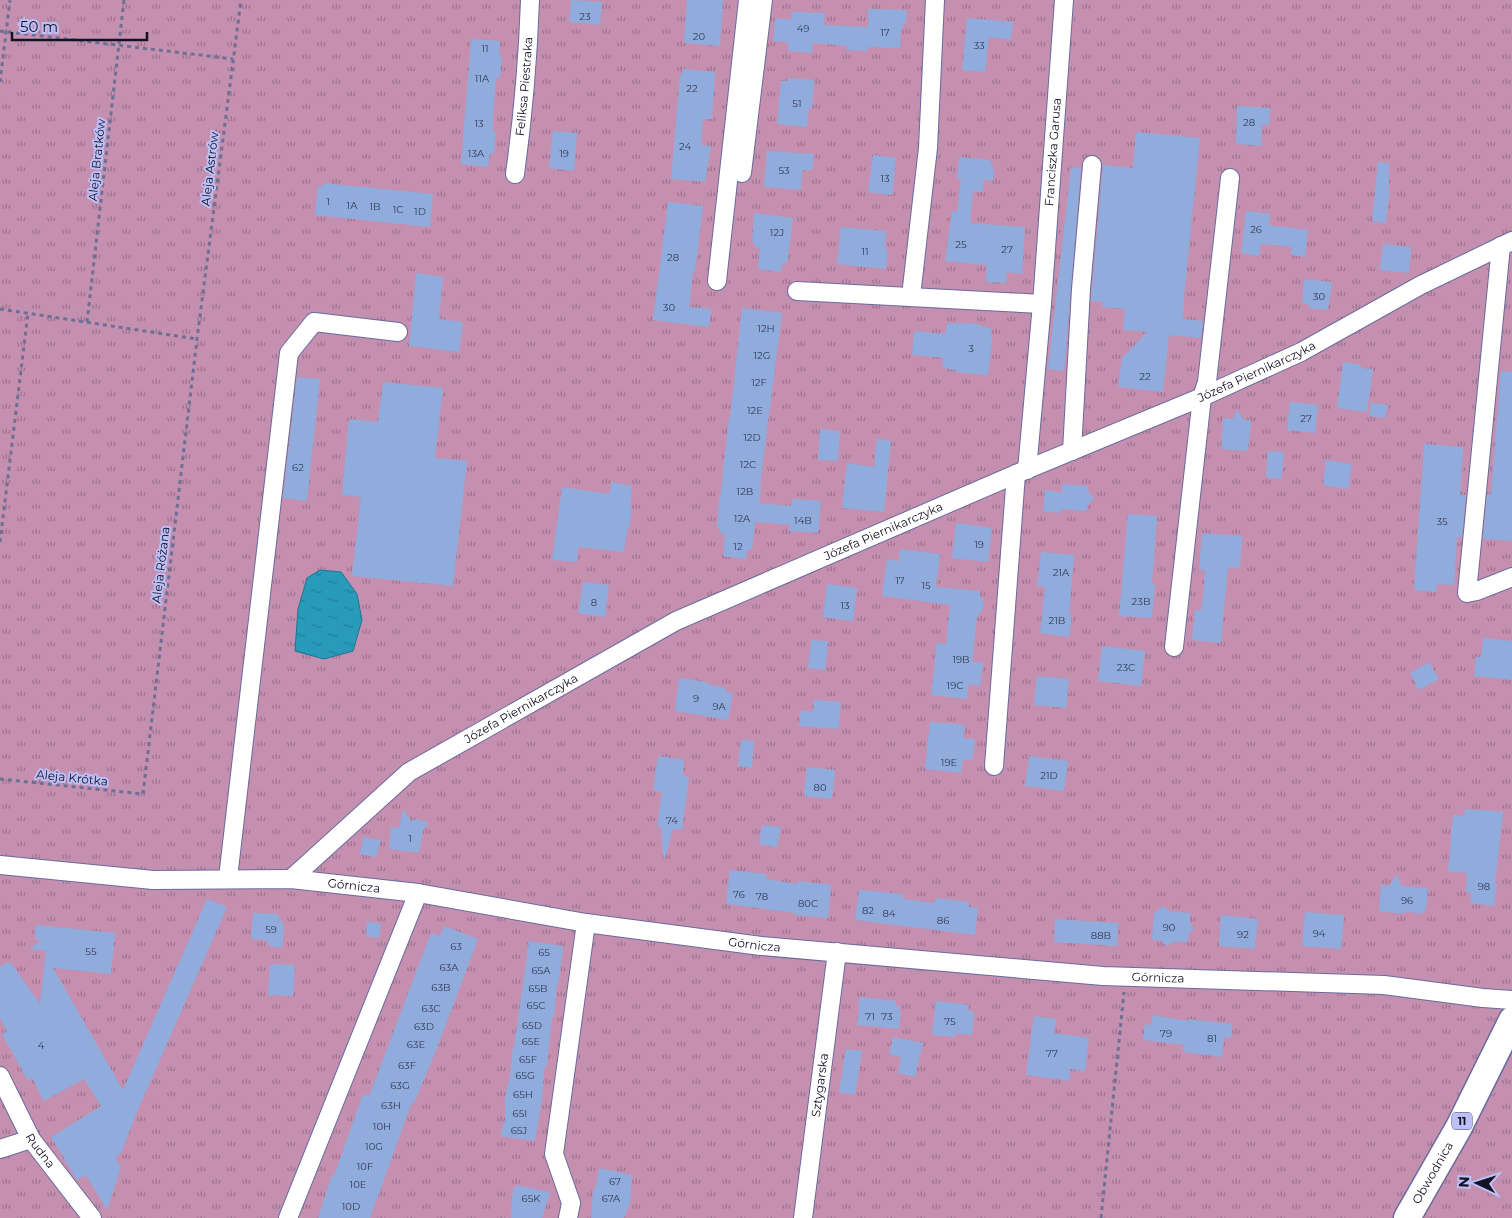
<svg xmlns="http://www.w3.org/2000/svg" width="1512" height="1218" viewBox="0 0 1512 1218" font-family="Montserrat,sans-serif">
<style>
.park{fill:url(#park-tufts)}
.water{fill:url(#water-ripples);stroke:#21728e}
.building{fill:#90acdd}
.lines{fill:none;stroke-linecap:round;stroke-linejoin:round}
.minor-casing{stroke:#696b9d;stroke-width:20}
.highway-casing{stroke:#696b9d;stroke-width:29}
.path{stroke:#6d7096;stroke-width:3;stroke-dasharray:4 4;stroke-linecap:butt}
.minor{stroke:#fff;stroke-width:18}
.highway{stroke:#fff;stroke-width:26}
.labels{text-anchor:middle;stroke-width:4;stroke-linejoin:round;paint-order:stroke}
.number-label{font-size:10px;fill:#323853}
.shield{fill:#bcc0f7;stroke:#454664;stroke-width:1}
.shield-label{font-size:11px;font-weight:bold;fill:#121225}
.street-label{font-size:12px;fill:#121225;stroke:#bcc0f7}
</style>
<defs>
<pattern id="park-tufts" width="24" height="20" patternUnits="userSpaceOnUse" patternTransform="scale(1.25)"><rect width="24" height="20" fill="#c58fb0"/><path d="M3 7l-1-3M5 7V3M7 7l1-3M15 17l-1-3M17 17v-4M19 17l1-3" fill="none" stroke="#9f738f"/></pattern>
<pattern id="water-ripples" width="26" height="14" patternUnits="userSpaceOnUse" patternTransform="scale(1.25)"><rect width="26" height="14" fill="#289bbb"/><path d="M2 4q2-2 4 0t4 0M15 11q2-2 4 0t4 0" fill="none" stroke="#217d98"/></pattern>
</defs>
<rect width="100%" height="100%" fill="#bcc0f7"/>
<!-- park -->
<path class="park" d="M0,0H1512V1218H0Z"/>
<!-- water -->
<path class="water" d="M320,570L341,572L357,594L362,620L353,651L324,659L295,651L298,609L307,578Z"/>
<!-- building -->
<path class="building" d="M571,0L602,2L600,25L569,22Z
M687,0H723L720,46L684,43Z
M868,9L906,10V22L901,29L900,48L867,47V51L846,50L847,46L813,43L812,53L788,51V42L773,41L775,18L791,20L792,12L825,13L824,25L868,27Z
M967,18L1013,22L1011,40L989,37L985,72L962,70Z
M471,39L500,41L499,56L502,57L500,78H496L493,116V131L496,132L494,153H490L488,167L461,164Z
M682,69L715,72L712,119H703L701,145L711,146L705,182L671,179L680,75H682Z
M789,78L814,80L812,108H809L807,127L777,124L781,81H788Z
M1237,106L1270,108L1269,125H1262L1261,146L1236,144Z
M553,131L577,133L574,171L549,168Z
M1136,132L1200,138L1184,297L1183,319L1203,321L1201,338L1169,335L1163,392L1118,387L1122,358L1147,332L1123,330L1125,309L1102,307L1103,302L1091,301L1103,165L1133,168Z
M767,151L814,154L812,170H802L801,190L764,187Z
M873,155L896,158L892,195L868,192Z
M959,157L990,160L994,170L993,181L984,180L983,192L973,191L970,223L1025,227L1022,274L1007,272L1006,283L986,282L987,265L945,261L952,211L957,212L961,179H957Z
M1378,162L1389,163V194L1386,223L1372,221Z
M1071,167L1081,168L1064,371L1048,369Z
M323,183L433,194L430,227L315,215L318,186L322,187Z
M668,202L703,206L695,272H693L689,307L711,309L709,327L653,320Z
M1246,211L1270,214L1269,225L1308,230L1305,257L1291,255L1292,247L1261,244L1259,256L1241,253Z
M754,213L793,218L787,264L782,263L781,272L758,269L760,248L754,247L755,242H752Z
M841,227L886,231L885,249L888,250L886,269L837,264Z
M1383,244L1411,247L1409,273L1380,270Z
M416,273L443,277L439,319L463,322L459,352L409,346Z
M1304,279L1332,282L1328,310L1308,308L1309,304L1302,303Z
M742,308L782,313L761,477L760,503L792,506V499L821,501L818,533L789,531L790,525L755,522L752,550H747L746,559L723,556L725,534L719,533L720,528H717L719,499H720L729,417L730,418Z
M957,323L979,324L982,327L991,328L992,342L988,375L955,372L956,370L942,368L943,358L912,355L914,331L945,334L947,324Z
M1343,362L1361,365L1360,368L1373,369L1367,412L1337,408Z
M1501,371L1512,372V541L1483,539L1487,494H1491Z
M297,377L320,379L307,501H305L283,498Z
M383,382L443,388L435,458L467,461L453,586L352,576L361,497L342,495L349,419L378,422Z
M1290,402L1318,405L1315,433L1287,430Z
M1371,403L1388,405L1385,418L1369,416Z
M1237,410L1244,420H1251L1248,451L1221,449L1223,418L1233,419Z
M820,429L840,431L838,461L818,460Z
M877,439L891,441L884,512L842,508L847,463L874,467Z
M1424,444L1463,447L1460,495H1466L1462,537H1457L1454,585L1437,584L1436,592L1414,590Z
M1268,451L1284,452L1281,479L1266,477Z
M1326,460L1352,464L1348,489L1323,485Z
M612,482L632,486L630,508H632L629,529L627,530L624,552L578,547L577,562L552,560L562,487L609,494Z
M1062,484L1088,486V491L1094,499L1087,506V511L1061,509L1060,513L1043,511L1045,490L1062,493Z
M1128,514L1157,516L1152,584H1155L1152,618L1119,616Z
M956,523L992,528L988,562L952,558Z
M1202,533L1242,536L1240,568L1228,567L1221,643L1192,640L1195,610H1201L1204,585L1205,570L1199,569Z
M900,549L940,554L936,587L980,591V598L984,599L983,609L977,617L972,662H983L980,686L969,684L967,699L931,695L937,643L946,644L950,605L882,596L887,559L899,561Z
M1041,552L1074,555L1070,605L1069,615H1072L1069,637L1040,633L1045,587L1037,586Z
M583,582L609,585L605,617L578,613Z
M827,584L857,588L853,621L823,617Z
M1483,638L1512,641V680L1474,676L1476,657H1481Z
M811,640L828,641L825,670L808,668Z
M1102,646L1145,651L1141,686L1098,681Z
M1429,662L1439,679L1419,690L1410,673Z
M1037,676L1069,679L1066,708L1034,705Z
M679,678L707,682V684L726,688L725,692L733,693L728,720L675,711Z
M814,700L841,702L839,729L799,726L801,710L813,712Z
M930,722L965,725L963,738L975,739L972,760L963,759L961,773L925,769Z
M741,740L754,741L752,768L738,766Z
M658,756L684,760L683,776L689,777L682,830L673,829L665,858L663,857L661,827L657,826L662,792L653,790Z
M1029,756L1068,761L1064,791L1025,786Z
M807,767L835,770L832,799L804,796Z
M403,809L411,821L416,819L429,823L423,830L419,853L389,849L391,827L399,828Z
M1465,809L1503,812L1495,884H1497L1494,906L1470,903L1471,893L1466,892L1467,873L1448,871L1453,815L1464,816Z
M762,825L781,827L777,847L759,844Z
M363,837L381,840L376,857L360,854Z
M730,870L766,874V879L797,884L798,881L831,885L828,918L794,915L795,913L726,904Z
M1396,874L1402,886L1428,888L1426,909L1421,914L1405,911L1404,914L1379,911L1381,885L1390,886Z
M859,890L903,894V899L935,903V898L969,902V907L978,908L975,935L855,920Z
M207,899L227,907L137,1112L121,1153L115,1157L121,1167L107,1210L86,1175L77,1180L51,1137L101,1106L84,1079L44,1101L32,1078L28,1081L2,1034L7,1031L0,1018V967L6,963H11L40,1004L46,951L29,949L42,940H35L36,925L115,933L111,974L53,968L123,1090Z
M1164,906L1169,911L1190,913V923L1194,929L1189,933L1188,942H1173L1167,946L1161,941L1152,940L1154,913Z
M1305,912L1344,915L1341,949L1302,946Z
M253,913L278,914L279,920L282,921L284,928L282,948L269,946L268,941L251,939Z
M1221,915L1258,919L1255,949L1219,946Z
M1055,919L1118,923L1117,946L1054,942Z
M367,921L381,924L379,938L366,936Z
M444,926L478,939L437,1048L414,1103L412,1102L370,1218H318L332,1175L334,1176L363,1094L369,1096L431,933L440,936Z
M529,941L563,946L559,983L557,982L554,1017H552L547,1064L544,1070L542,1100L535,1141L500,1136L505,1120V1099L508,1082L509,1083L511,1064L513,1047H514Z
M270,964L295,965L293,996L268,995Z
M860,997L896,1001V1006H900L899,1011L901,1012L899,1029L857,1025Z
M936,1001L969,1005L968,1011L974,1012L972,1035L956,1033V1037L932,1035Z
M1153,1015L1188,1021V1019L1232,1024L1231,1038L1224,1037L1222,1057L1183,1052L1184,1045L1143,1040L1145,1024L1151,1025Z
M1034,1016L1056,1019L1054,1033L1089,1038L1085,1071L1070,1069L1069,1081L1026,1075Z
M893,1037L923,1043L915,1077L898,1073L901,1057L889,1054Z
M846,1049L862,1051L855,1095L839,1092Z
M599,1168L632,1175L630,1203L624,1218H591L593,1191L596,1186Z
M515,1185L550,1192L542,1218H511L512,1196Z"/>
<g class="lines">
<!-- minor casing -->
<g class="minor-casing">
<g id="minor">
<path d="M742,173L763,0"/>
<path id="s1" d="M515,174C523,116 528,58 530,0"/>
<path d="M1501,246L1467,593L1477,591L1512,577"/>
<path d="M717,281L748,0"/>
<path d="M797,291L1042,304"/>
<path d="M911,296L928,148L935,0"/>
<path d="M1072,451L1081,289L1092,165"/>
<path id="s2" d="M1027,470L1042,304L1064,0"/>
<path d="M1174,647L1202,397L1207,382L1230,178"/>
<path d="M994,766L1016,474"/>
<path id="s3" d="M0,865L153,880L291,879L418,893L586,923L761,946L1103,976L1384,985L1483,998L1512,1000"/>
<path d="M228,878L289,353L314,322L398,332"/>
<path id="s4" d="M291,879L409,772L676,621L1016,474L1202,397L1301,352L1421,285L1512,241"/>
<path id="s5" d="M0,1076L31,1139L92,1218"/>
<path d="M0,1149L31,1139"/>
<path d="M288,1218L418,893"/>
<path d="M568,1218L571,1203L554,1154L586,923"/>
<path id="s6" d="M803,1218L837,952"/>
</g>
</g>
<!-- highway casing -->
<g class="highway-casing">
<g id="highway">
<path id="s7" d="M1407,1218L1459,1127L1512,1020"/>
</g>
</g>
<!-- path -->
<path class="path" d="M0,31L233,59
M0,82L10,0
M0,309L197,339
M87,322L124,0
M0,542L28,313
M0,779L143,794L197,339L241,0
M1101,1218L1124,992"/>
<!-- minor -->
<use href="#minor" class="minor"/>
<!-- highway -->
<use href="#highway" class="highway"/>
</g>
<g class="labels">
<!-- number labels -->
<g class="number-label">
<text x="585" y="20">23</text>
<text x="803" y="32">49</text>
<text x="885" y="36">17</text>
<text x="699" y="40">20</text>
<text x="979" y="49">33</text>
<text x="485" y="52">11</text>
<text x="482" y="82">11A</text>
<text x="692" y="92">22</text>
<text x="797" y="107">51</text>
<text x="1249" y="126">28</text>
<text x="479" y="127">13</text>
<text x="685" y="150">24</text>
<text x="476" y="157">13A</text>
<text x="564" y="157">19</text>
<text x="784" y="174">53</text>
<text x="885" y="182">13</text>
<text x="328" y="205">1</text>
<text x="352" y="209">1A</text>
<text x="375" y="210">1B</text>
<text x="398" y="213">1C</text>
<text x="420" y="215">1D</text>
<text x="1256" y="233">26</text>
<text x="777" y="236">12J</text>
<text x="961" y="248">25</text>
<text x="1007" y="253">27</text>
<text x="865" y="255">11</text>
<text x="673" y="261">28</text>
<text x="1319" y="300">30</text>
<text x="669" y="311">30</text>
<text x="766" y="332">12H</text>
<text x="971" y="352">3</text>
<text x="762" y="359">12G</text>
<text x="1145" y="380">22</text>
<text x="759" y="386">12F</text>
<text x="755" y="414">12E</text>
<text x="1306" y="422">27</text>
<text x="752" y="441">12D</text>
<text x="748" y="468">12C</text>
<text x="298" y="471">62</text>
<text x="745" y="495">12B</text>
<text x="742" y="522">12A</text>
<text x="803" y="524">14B</text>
<text x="1442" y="525">35</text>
<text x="979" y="548">19</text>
<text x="738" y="550">12</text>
<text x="1061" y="576">21A</text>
<text x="900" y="584">17</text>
<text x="926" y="589">15</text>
<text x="1141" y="605">23B</text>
<text x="594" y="606">8</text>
<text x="845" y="609">13</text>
<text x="1057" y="624">21B</text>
<text x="961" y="663">19B</text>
<text x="1126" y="671">23C</text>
<text x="955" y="689">19C</text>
<text x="696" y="702">9</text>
<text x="719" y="710">9A</text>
<text x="949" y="766">19E</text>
<text x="1049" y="779">21D</text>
<text x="820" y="791">80</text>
<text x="672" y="824">74</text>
<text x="410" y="842">1</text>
<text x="1484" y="890">98</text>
<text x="739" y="898">76</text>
<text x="762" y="900">78</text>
<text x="1407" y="904">96</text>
<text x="808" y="907">80C</text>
<text x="868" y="914">82</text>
<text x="889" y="917">84</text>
<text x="943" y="924">86</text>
<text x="1169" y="931">90</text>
<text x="271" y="933">59</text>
<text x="1319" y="937">94</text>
<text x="1243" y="938">92</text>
<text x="1101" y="939">88B</text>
<text x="456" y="950">63</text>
<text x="91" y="955">55</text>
<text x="544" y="956">65</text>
<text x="449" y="971">63A</text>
<text x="541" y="974">65A</text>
<text x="441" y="991">63B</text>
<text x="538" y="992">65B</text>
<text x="536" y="1009">65C</text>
<text x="431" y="1012">63C</text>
<text x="870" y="1020">71</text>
<text x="887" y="1020">73</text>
<text x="950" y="1025">75</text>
<text x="532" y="1029">65D</text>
<text x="424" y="1030">63D</text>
<text x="1166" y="1037">79</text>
<text x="1212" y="1042">81</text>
<text x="531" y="1045">65E</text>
<text x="416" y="1048">63E</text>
<text x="41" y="1049">4</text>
<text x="1052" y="1057">77</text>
<text x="528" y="1063">65F</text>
<text x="407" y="1069">63F</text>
<text x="525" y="1079">65G</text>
<text x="400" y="1089">63G</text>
<text x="523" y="1098">65H</text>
<text x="391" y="1109">63H</text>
<text x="520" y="1117">65I</text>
<text x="382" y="1130">10H</text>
<text x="519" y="1134">65J</text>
<text x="374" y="1150">10G</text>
<text x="365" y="1170">10F</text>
<text x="615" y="1185">67</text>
<text x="358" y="1188">10E</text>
<text x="531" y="1202">65K</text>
<text x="611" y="1202">67A</text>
<text x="351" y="1210">10D</text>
</g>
<!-- shield labels -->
<rect class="shield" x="1452" y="1112.5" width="20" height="17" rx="4"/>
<g class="shield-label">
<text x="1462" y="1125">11</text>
</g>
<!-- street labels -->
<g class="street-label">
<text dy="4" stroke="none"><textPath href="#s1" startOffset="88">Feliksa Piestraka</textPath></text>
<text dy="4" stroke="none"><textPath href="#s2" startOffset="319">Franciszka Garusa</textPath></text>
<text transform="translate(97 160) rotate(-84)" y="4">Aleja Bratków</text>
<text transform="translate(210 169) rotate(-83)" y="4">Aleja Astrów</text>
<text dy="4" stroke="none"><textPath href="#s4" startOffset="1098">Józefa Piernikarczyka</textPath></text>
<text dy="4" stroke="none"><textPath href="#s4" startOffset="692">Józefa Piernikarczyka</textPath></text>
<text transform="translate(161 565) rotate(-83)" y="4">Aleja Różana</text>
<text dy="4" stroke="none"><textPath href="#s4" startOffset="288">Józefa Piernikarczyka</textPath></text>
<text transform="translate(72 778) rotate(6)" y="4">Aleja Krótka</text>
<text dy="4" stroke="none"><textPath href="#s3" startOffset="355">Górnicza</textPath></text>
<text dy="4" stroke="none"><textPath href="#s3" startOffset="760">Górnicza</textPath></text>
<text dy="4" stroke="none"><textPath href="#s3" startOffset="1165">Górnicza</textPath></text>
<text dy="4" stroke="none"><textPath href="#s6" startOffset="134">Sztygarska</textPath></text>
<text dy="4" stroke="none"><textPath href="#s5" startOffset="85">Rudna</textPath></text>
<text dy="4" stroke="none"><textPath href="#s7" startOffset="52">Obwodnica</textPath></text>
</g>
</g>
<!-- north arrow -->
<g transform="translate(1477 1183) rotate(274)" stroke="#bcc0f7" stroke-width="4" paint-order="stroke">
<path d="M0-4L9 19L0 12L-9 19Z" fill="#121225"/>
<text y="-8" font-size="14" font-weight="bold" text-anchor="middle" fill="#121225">N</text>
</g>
<!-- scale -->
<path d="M12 32v8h135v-8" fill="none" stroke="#121225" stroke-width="2.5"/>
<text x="20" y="32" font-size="15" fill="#121225" stroke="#bcc0f7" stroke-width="4" paint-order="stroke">50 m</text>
</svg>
